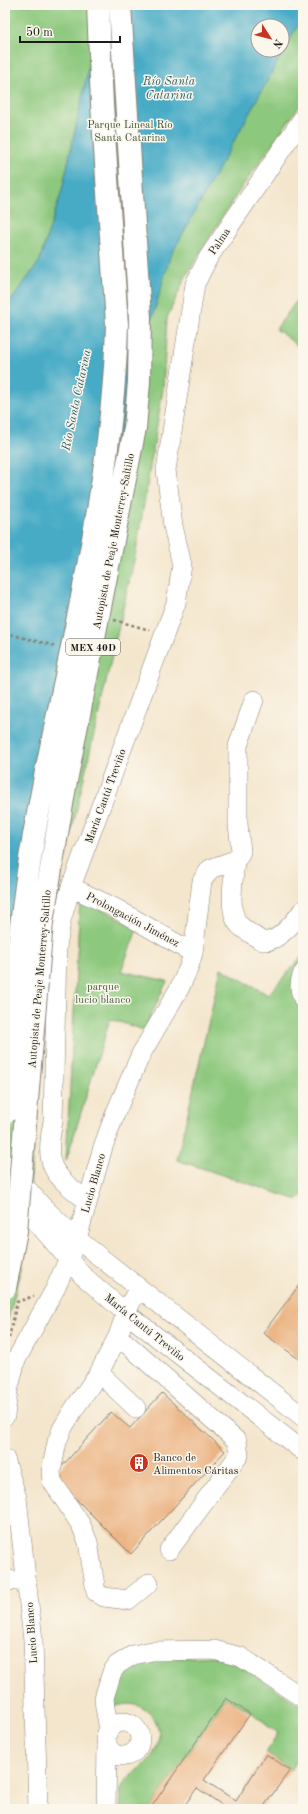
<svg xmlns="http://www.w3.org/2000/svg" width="308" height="1814" viewBox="0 0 308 1814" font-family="'Old Standard TT',serif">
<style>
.green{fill:#8cc87d;stroke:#54724c;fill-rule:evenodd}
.water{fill:#46abc6;stroke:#316471;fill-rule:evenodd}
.building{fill:#ecb585}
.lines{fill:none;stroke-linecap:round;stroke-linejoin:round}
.minor-casing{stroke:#888174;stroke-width:20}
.path{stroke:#888174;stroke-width:2.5;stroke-dasharray:3 3;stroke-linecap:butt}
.minor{stroke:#fff;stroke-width:19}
.highway-bridge-casing{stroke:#888174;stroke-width:24;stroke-linecap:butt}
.highway-bridge{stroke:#fff;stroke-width:22}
.labels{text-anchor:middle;stroke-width:3;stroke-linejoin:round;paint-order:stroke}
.shield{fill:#fbf7ec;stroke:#5f5e5a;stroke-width:1}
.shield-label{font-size:10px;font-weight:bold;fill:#1c1c1c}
.park-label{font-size:11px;fill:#43583e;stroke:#fbf7ec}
.street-label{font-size:11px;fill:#1c1c1c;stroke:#fbf7ec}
.poi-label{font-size:11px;fill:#1c1c1c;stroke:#fbf7ec;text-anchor:start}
.water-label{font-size:12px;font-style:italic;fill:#2f5c68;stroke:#fbf7ec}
</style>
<rect width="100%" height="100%" fill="#fbf7ec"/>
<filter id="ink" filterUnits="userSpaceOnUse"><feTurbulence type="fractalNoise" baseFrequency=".025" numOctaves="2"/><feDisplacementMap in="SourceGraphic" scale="8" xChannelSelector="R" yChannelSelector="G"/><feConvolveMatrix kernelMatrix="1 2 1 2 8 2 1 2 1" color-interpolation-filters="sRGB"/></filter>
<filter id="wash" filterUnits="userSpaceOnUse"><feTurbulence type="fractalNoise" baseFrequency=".012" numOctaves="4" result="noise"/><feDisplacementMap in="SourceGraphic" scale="16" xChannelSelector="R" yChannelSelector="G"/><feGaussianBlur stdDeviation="0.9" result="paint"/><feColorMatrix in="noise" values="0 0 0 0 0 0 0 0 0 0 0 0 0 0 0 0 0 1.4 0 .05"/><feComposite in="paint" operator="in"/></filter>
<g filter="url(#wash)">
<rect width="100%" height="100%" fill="#f4e6cd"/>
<!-- green -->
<path class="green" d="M5,5H303V101L237,194L204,246L185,278L167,318L163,389L136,552L58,890L22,1269L5,1330ZM258,26H282V50H258Z
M303,292V350L276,329Z
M80,899L138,927L121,971L167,981L144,1030L110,1019L66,1161Z
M303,955V1194L298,1200L177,1160L221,968L268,995Z
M215,1656L238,1664L303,1707V1766L296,1761L290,1770L266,1752L278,1733L251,1712L226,1698L150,1809H120C121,1803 120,1796 121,1790C125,1776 139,1771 148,1761C160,1748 164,1726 149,1713C137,1702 128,1703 112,1707L116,1680L125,1668L139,1660Z"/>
<!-- water -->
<path class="water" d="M102,5H303V16L170,257L90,532L5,1050V309L39,262L62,190ZM258,26H282V50H258Z"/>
<g id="blocks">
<!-- building -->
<path class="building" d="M303,1280V1362L263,1333Z
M162,1393L225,1451L131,1554L53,1476L111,1412L130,1428Z
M226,1698L250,1714L204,1780L236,1801L266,1754L290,1770L262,1809H223L225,1807L197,1788L182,1809H150Z"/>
</g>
</g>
<g filter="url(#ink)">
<use href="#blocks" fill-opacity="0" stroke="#888174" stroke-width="1"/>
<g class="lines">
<!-- minor casing -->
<g class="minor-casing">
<path id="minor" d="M235,860C234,878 229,901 235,918C237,925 244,929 250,933C253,935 259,940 263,941C278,943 295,921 303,910
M71,887L115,908L193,953
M303,973C299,983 299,989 303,999
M5,1164L43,1207L77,1239L303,1417
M5,1185L82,1275L126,1313L303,1451
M87,1201C52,1173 44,1168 53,1121L57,947L61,921L71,887L176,603L182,565L173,526L166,470L195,284L208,258L303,118
M138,1288L126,1313L118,1336L99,1373L74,1409L62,1429L57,1442L51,1472L52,1481L81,1525L88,1542L96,1592L104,1597L128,1600L149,1583
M118,1336L237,1441L239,1455L169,1550
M99,1373L136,1408
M5,1416L8,1391L16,1360L55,1289L69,1258L77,1239L103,1147L115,1114L141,1054L179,989L189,967L193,953L202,881L210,869L235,860L239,856L241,851L238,824V746L254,700
M5,1459L17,1498L33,1640L38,1809
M5,1580L27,1582
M106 1739a17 17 0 1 1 34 0a17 17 0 1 1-34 0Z
M109,1729L105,1708L104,1698L112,1672L117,1665L133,1655L152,1651L214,1650L241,1657L303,1698
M106,1809L107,1743"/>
</g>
<!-- path -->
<path class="path" d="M114,620L150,630
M5,633L55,646
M9,1338L17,1302L34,1296"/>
<!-- minor -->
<use href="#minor" class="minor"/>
<!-- highway-bridge casing -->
<g class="highway-bridge-casing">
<path id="highway-bridge" d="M5,1113C11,1048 14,982 22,917C27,872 35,827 44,782C74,631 113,479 117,324L102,105L98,5
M5,1288L16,1231L42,922L66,781L135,428L139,382L140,318L120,5"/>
</g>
<!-- highway-bridge -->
<use href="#highway-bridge" class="highway-bridge"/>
</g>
</g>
<!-- icons -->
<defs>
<g id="building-disc" transform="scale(1)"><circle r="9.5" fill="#c8321e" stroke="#fbf7ec"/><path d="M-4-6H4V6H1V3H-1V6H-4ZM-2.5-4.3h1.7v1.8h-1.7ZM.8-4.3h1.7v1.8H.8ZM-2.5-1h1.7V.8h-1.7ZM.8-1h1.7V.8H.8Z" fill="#fff"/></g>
</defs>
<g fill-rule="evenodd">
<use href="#building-disc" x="139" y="1463"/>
</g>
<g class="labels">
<!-- shield labels -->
<rect class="shield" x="66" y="639" width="54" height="16" rx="3"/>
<g class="shield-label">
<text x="93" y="651">MEX 40D</text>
</g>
<!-- park labels -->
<g class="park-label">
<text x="130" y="128">Parque Lineal Río<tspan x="130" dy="13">Santa Catarina</tspan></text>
<text x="103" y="990">parque<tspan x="103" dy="13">lucio blanco</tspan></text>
</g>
<!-- street labels -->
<g class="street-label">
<text transform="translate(219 241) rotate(-56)" y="4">Palma</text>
<text transform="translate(113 541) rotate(-79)" y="4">Autopista de Peaje Monterrey-Saltillo</text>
<text transform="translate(105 796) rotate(-70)" y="4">María Cantú Treviño</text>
<text transform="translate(133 919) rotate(28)" y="4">Prolongación Jiménez</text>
<text transform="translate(39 979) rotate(-85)" y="4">Autopista de Peaje Monterrey-Saltillo</text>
<text transform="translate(93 1183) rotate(-74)" y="4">Lucio Blanco</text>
<text transform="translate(145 1327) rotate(39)" y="4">María Cantú Treviño</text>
<text transform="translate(31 1633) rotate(-94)" y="4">Lucio Blanco</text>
</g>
<!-- poi labels -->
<g class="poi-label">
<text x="153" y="1461">Banco de<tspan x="153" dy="13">Alimentos Cáritas</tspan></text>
</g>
<!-- water labels -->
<g class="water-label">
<text x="169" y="85">Río Santa<tspan x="169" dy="14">Catarina</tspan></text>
<text transform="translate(76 400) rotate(-78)" y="4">Río Santa Catarina</text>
</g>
</g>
<!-- margin -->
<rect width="308" height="1814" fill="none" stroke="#fbf7ec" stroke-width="20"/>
<!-- north arrow -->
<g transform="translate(270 38) rotate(126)"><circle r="19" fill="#fbf7ec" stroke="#a29f99"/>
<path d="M0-3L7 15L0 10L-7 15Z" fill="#c8321e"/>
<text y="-6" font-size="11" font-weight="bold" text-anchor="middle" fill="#1c1c1c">N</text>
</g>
<!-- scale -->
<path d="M20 36v6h100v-6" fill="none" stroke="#1c1c1c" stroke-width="2"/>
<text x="26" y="36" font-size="12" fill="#1c1c1c" stroke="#fbf7ec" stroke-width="3" paint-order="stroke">50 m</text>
</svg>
